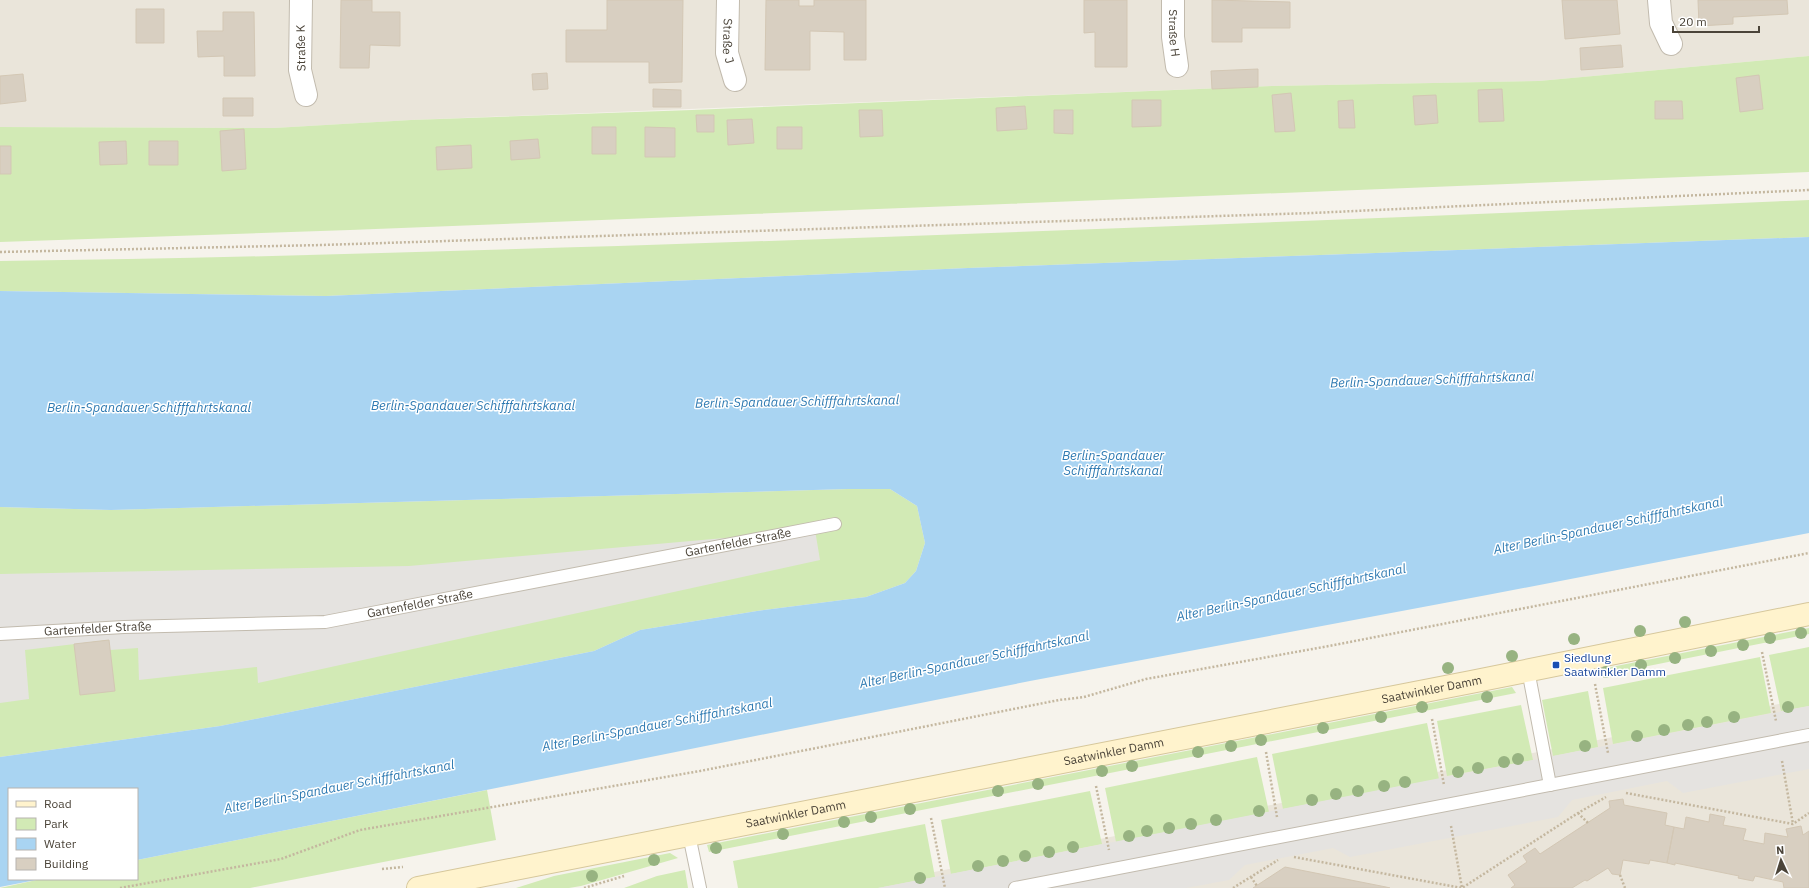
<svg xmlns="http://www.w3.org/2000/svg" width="1809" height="888" viewBox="0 0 1809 888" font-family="'IBM Plex Sans',sans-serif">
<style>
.residential{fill:#eae5da}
.green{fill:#d2eab5}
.parking{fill:#e5e3e0}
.water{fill:#a9d4f2}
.building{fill:#d8cfc1;stroke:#d3c7b4}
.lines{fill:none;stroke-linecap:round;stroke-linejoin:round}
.lane-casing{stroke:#c2bbae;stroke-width:14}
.street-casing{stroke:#c2bbae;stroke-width:24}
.secondary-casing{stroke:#d6c79b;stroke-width:24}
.path{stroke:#c4b79f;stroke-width:2.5;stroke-dasharray:2 2;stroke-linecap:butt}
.lane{stroke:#fff;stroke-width:12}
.street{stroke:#fff;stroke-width:22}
.secondary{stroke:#fff3cd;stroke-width:22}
.tree{fill:#97b381}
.transit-dot{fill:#1a4fb4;stroke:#fff;stroke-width:1.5}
.labels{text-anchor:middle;stroke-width:3;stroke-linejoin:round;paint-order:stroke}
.street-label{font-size:12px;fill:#4b4439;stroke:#fff}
.transit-label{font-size:12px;fill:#164399;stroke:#fff;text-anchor:start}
.water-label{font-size:13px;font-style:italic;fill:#2e7ab2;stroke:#fff}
</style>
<rect width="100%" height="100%" fill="#f6f3ec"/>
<!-- residential -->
<path class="residential" d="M0,0H1809V56L1539,81L1273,86L411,120L274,128L0,127Z
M1809,698V888H854Z"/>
<!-- green -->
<path class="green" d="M1809,56V172L350,230L0,242V127L274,128L411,120L692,110L1273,86L1539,81Z
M1809,200V237L968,268L326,296L0,291V261C206,259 412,252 618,246C1015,233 1412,217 1809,200Z
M848,489H890L917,506L925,543L916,571L905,583L866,597L757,611L640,630L594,651L220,726L0,757V507L111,510Z
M1809,628V634L1603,675L1601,669Z
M1809,647V706L1781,711L1769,655Z
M1760,657L1771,713L1613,744L1603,688Z
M1512,687L1516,693L709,852L707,845Z
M1588,691L1598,747L1553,756L1542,700Z
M1521,705L1533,760L1447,776L1437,721Z
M1427,723L1439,779L1283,809L1272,754Z
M1257,757L1269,812L1116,842L1105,788Z
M487,790L496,840L250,888H0L41,879H137V860Z
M1090,791L1102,844L951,874L941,820Z
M925,824L935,877L878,888H738L733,861Z
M670,853L678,858L581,886L569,888H516L554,876Z
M685,870L688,888H624L657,876Z"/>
<!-- parking -->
<path class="parking" d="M815,530L820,560L258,683L257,667L139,680L138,648L110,650L108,640L25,650L29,699L0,703V574L409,566Z
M1809,706V769L1683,793L1667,781L1572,800L1558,817L1350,857L1333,848L1245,865L1229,880L1186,888H878Z"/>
<!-- water -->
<path class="water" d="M1809,237V533L1487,595L1030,681L137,860V789H9V879H41L0,887V757L220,726L594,651L640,630L757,611L866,597L905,583L916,571L925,543L917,506L890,489H848L111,510L0,507V291L326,296L968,268Z"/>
<!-- building -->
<path class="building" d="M341,0H372V12H400V46L370,45L369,68H340Z
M607,0H683L682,82L649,83V62H566V30H607Z
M766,0H799V6H814V0H866V60H844V32L810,31V70H765Z
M1084,0H1127V67H1095V32L1084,33Z
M1212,0L1290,2V28H1242V42H1212Z
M1562,0H1617L1620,34L1565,39Z
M1698,0H1787L1788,14L1733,17V24L1699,26Z
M136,9H164V43H136Z
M223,12H254L255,76H224V56L198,57L197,31H223Z
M1621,45L1623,67L1581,70L1580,48Z
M1258,69V87L1212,89L1211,71Z
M547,73L548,89L533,90L532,74Z
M23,74L26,101L0,104V76Z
M1759,75L1763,109L1740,112L1736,78Z
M653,89L681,90V107H653Z
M1502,89L1504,121L1479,122L1478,90Z
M1291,93L1295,131L1275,132L1272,95Z
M1436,95L1438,123L1415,125L1413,96Z
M223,98H253V116H223Z
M1132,100H1161V126L1132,127Z
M1353,100L1355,128H1339L1338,101Z
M1655,101H1682L1683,119H1655Z
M1025,106L1027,129L997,131L996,108Z
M859,110H882L883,136L860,137Z
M1054,110H1073V134L1054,133Z
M696,115H714V132H697Z
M752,119L754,143L728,145L727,120Z
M592,127H616V154H592Z
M645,127L675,128V157H645Z
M777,127H802V149H777Z
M244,129L246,169L222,171L220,131Z
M538,139L540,158L511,160L510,141Z
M126,141L127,164L100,165L99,142Z
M149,141H178V165H149Z
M471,145L472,168L437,170L436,147Z
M0,146H11V174H0Z
M109,640L115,691L80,695L74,644Z
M1623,799L1624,805L1667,813L1665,825L1674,827L1667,863L1650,860L1649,864L1623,860L1620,875L1612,874L1608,868L1587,881L1585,880L1572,888H1511L1515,885L1508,875L1527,862L1523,856L1535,848L1540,854L1610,808L1609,801Z
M1710,814L1725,817L1723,825L1746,829L1743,840L1764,844L1765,833L1788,837L1786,829L1801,826L1803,835L1809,831V888H1784L1783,882L1755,876L1753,881L1738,878L1739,876L1675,863V865L1667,863L1674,827L1684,829L1686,817L1709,822Z
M1285,867L1386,887L1390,888H1253Z"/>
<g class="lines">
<!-- lane casing -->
<g class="lane-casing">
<g id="lane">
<path id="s1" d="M0,634L124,627L325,622L835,524"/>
<path d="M1528,670L1550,785"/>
<path d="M689,835L700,888"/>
<path d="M1015,888L1809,735"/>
</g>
</g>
<!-- street casing -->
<g class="street-casing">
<g id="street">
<path d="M301,0L300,70L306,95"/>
<path id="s2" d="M728,0L727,53L735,80"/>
<path id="s3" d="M1173,0V37L1177,66"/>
<path d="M1659,0L1661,23L1671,44"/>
</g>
</g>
<!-- secondary casing -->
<g class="secondary-casing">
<g id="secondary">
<path id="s4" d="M418,888L1471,682L1809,614"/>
</g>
</g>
<!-- path -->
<path class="path" d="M0,252L322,245L1312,213L1809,190
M1762,652L1776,721
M1595,684L1608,753
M1432,719L1444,785
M1266,752L1277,817
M1782,761L1793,824
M1096,786L1109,850
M1626,793L1793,824L1809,813
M1578,813L1588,823
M931,818L945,888
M1451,826L1462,888
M1294,857L1462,888L1578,813L1606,797
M382,869L403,867
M1620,875L1625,888
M1251,877L1257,886
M120,888L281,859L360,830L700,771L1059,700L1084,697L1146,679L1329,646L1809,553
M584,888L624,876
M1233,888L1278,860"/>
<!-- lane -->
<use href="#lane" class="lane"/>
<!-- street -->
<use href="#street" class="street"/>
<!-- secondary -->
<use href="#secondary" class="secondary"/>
</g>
<!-- trees -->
<g class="tree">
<circle cx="1685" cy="622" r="6"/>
<circle cx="1640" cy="631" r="6"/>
<circle cx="1801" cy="633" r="6"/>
<circle cx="1770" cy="638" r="6"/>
<circle cx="1574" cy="639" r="6"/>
<circle cx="1743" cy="645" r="6"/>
<circle cx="1711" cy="651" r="6"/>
<circle cx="1512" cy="656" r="6"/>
<circle cx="1675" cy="658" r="6"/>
<circle cx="1641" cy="665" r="6"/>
<circle cx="1448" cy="668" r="6"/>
<circle cx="1606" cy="672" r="6"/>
<circle cx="1487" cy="697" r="6"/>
<circle cx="1422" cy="707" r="6"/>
<circle cx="1788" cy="707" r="6"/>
<circle cx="1381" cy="717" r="6"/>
<circle cx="1734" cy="717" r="6"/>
<circle cx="1707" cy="722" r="6"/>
<circle cx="1688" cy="725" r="6"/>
<circle cx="1323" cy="728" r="6"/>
<circle cx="1664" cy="730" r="6"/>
<circle cx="1637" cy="736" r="6"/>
<circle cx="1261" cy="740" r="6"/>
<circle cx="1231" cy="746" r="6"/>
<circle cx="1585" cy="746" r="6"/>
<circle cx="1198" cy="752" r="6"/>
<circle cx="1518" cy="759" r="6"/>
<circle cx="1504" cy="762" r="6"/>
<circle cx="1132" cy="766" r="6"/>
<circle cx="1478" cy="768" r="6"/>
<circle cx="1102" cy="771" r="6"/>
<circle cx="1458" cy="772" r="6"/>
<circle cx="1405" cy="782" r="6"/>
<circle cx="1038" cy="784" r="6"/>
<circle cx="1384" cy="786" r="6"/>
<circle cx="998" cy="791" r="6"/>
<circle cx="1358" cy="791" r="6"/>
<circle cx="1336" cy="794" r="6"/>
<circle cx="1312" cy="800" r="6"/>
<circle cx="910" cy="809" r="6"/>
<circle cx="1259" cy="811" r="6"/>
<circle cx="871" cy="817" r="6"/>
<circle cx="1216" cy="820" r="6"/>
<circle cx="844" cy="822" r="6"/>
<circle cx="1191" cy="824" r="6"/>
<circle cx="1169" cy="828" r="6"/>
<circle cx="1147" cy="831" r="6"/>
<circle cx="783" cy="834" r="6"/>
<circle cx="1129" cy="836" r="6"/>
<circle cx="1073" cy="847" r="6"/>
<circle cx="716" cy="848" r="6"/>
<circle cx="1049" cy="852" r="6"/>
<circle cx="1025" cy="856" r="6"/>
<circle cx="654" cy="860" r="6"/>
<circle cx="1003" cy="861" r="6"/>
<circle cx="978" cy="866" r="6"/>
<circle cx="592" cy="876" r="6"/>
<circle cx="920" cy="878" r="6"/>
</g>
<!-- markers -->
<rect class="transit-dot" x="1552" y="661" width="8" height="8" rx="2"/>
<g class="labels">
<!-- street labels -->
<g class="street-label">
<text dy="4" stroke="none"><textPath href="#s3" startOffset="33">Straße H</textPath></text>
<text dy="4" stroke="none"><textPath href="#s2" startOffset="41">Straße J</textPath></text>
<text transform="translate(301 48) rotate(-91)" y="4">Straße K</text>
<text dy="4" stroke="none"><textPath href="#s1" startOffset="746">Gartenfelder Straße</textPath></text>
<text dy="4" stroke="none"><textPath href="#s1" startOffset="422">Gartenfelder Straße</textPath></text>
<text dy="4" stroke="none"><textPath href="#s1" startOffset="98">Gartenfelder Straße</textPath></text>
<text dy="4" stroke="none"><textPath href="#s4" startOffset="1033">Saatwinkler Damm</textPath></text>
<text dy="4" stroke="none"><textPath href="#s4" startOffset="709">Saatwinkler Damm</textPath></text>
<text dy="4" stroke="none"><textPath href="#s4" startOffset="385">Saatwinkler Damm</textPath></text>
</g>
<!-- transit labels -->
<g class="transit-label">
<text x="1564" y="662">Siedlung<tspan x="1564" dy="14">Saatwinkler Damm</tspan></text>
</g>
<!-- water labels -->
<g class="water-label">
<text transform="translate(1432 379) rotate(-2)" y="5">Berlin-Spandauer Schifffahrtskanal</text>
<text transform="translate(797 401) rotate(-1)" y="5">Berlin-Spandauer Schifffahrtskanal</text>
<text x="473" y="410">Berlin-Spandauer Schifffahrtskanal</text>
<text x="149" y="412">Berlin-Spandauer Schifffahrtskanal</text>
<text x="1113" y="460">Berlin-Spandauer<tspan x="1113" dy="15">Schifffahrtskanal</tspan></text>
<text transform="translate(1608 525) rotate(-12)" y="5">Alter Berlin-Spandauer Schifffahrtskanal</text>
<text transform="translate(1291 592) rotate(-12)" y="5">Alter Berlin-Spandauer Schifffahrtskanal</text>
<text transform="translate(974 659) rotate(-12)" y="5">Alter Berlin-Spandauer Schifffahrtskanal</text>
<text transform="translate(657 724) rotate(-11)" y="5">Alter Berlin-Spandauer Schifffahrtskanal</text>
<text transform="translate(339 786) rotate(-11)" y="5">Alter Berlin-Spandauer Schifffahrtskanal</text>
</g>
</g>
<!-- legend -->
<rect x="8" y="788" width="130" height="92" fill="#ffffff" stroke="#b7b4b0"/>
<rect x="16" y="801" width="20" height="6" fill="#fff3cd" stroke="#b7b4b0"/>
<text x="44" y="808" font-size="12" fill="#4b4439">Road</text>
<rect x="16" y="818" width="20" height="12" fill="#d2eab5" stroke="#b7b4b0"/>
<text x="44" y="828" font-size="12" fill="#4b4439">Park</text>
<rect x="16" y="838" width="20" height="12" fill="#a9d4f2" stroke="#b7b4b0"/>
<text x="44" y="848" font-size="12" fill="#4b4439">Water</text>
<rect x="16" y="858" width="20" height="12" fill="#d8cfc1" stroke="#b7b4b0"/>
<text x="44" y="868" font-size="12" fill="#4b4439">Building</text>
<!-- north arrow -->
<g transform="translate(1781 860) rotate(356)" stroke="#ffffff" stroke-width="3" paint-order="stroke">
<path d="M0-3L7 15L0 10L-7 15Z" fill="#4b4439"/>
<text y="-6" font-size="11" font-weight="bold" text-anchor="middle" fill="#4b4439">N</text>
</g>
<!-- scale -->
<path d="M1673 26v6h86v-6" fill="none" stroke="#4b4439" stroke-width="2"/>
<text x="1679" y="26" font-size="12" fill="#4b4439" stroke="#ffffff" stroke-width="3" paint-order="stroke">20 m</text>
</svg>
